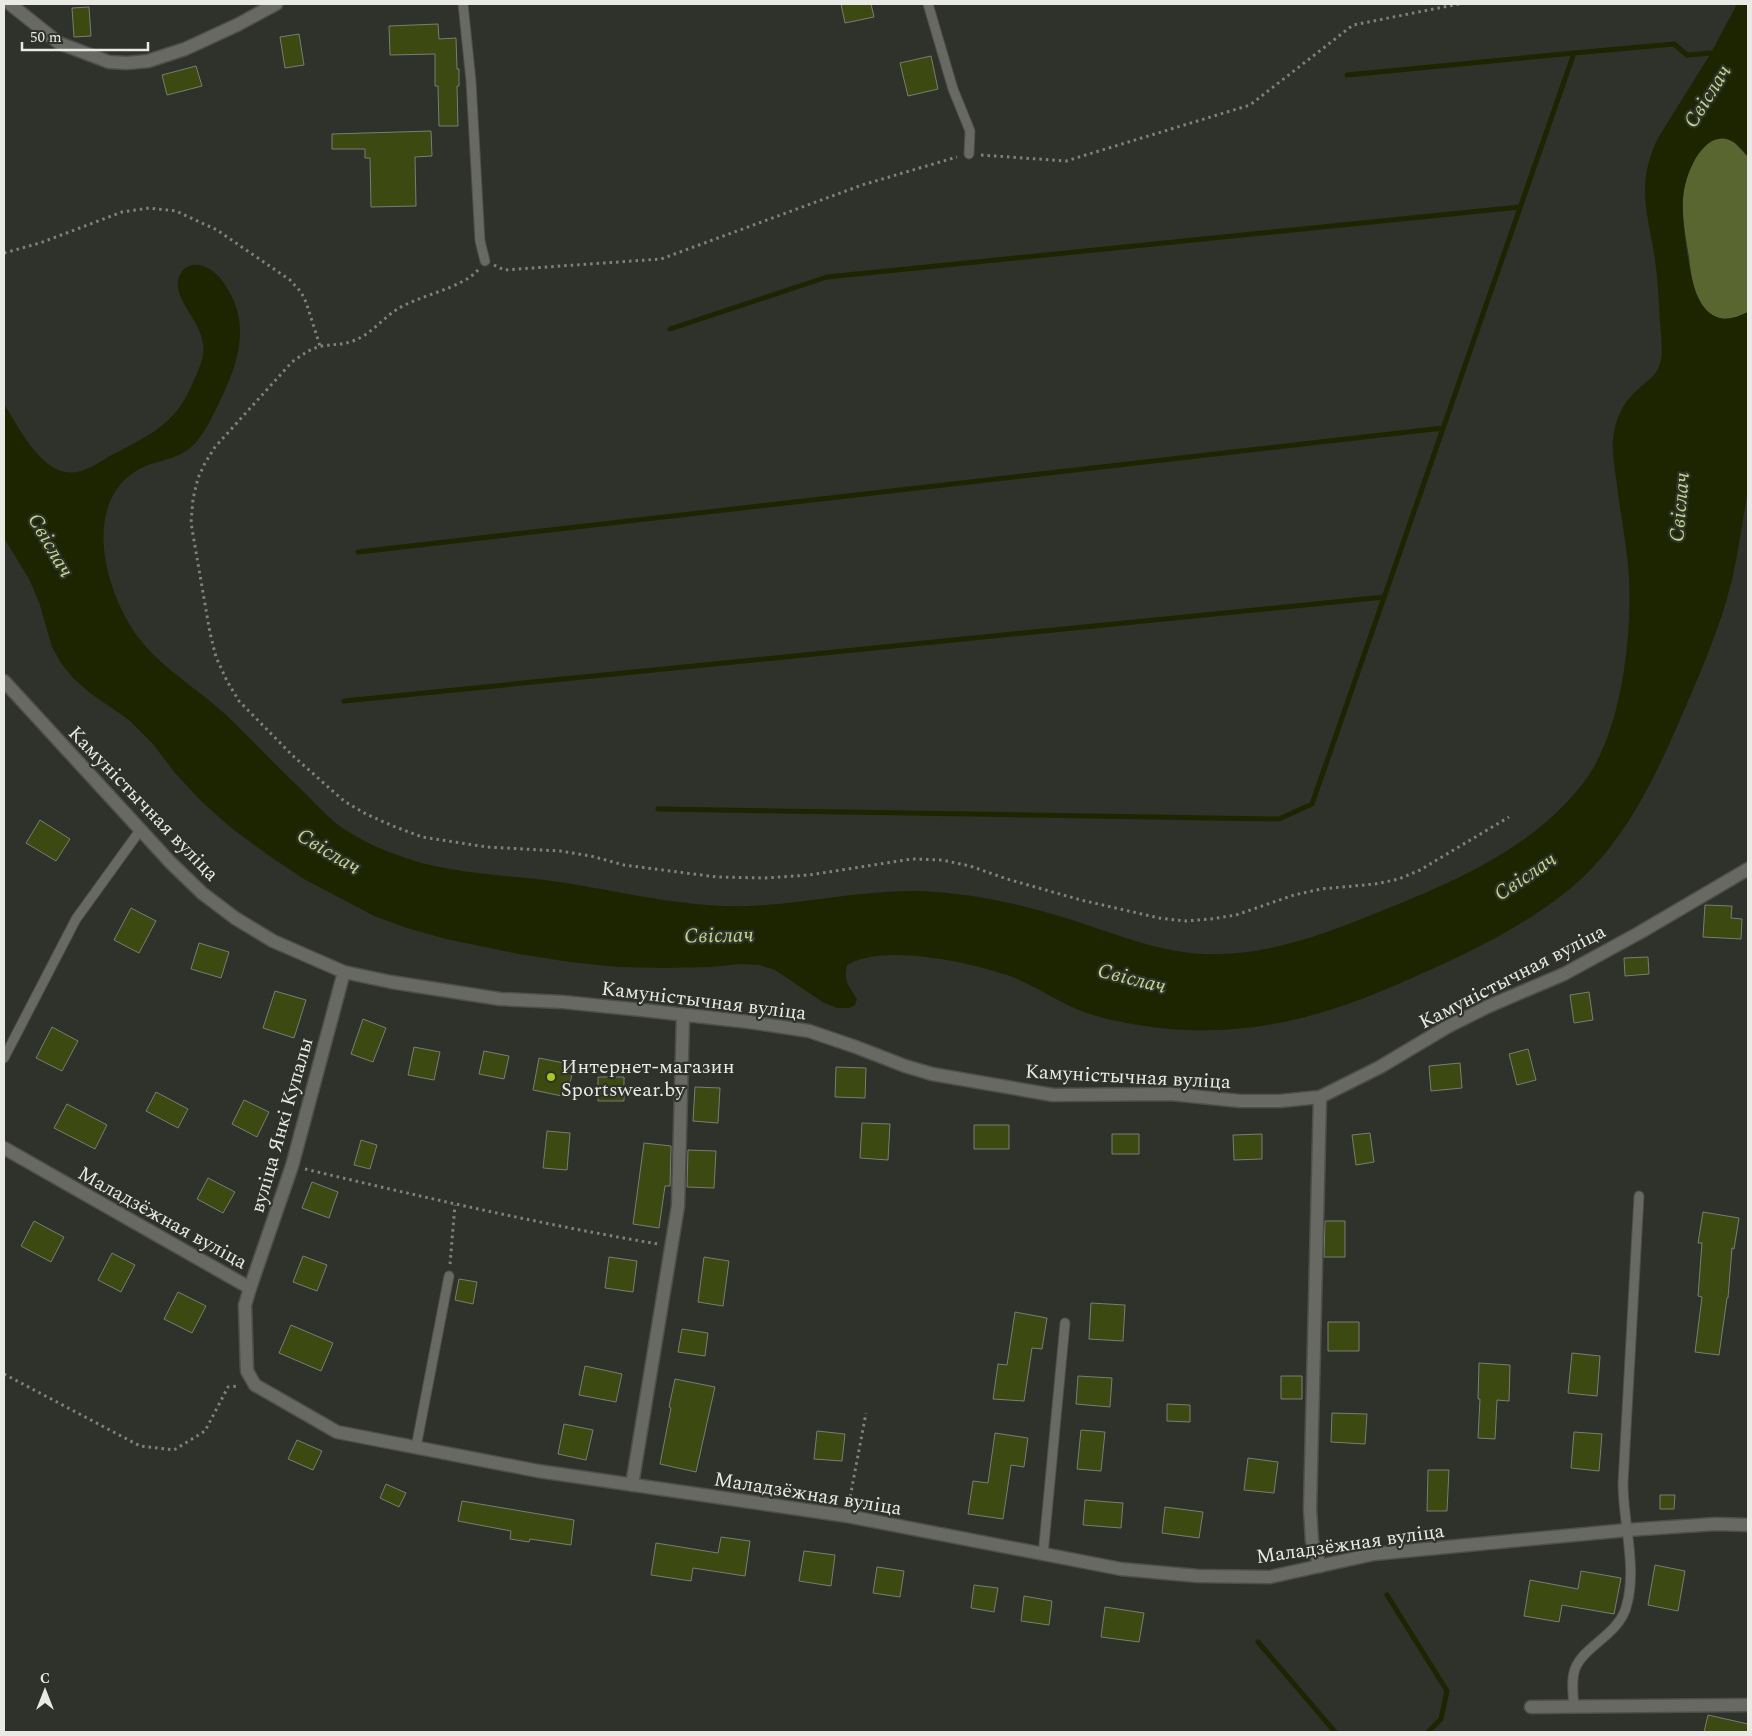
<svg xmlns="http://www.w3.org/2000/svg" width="1752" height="1736" viewBox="0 0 1752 1736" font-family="Spectral,serif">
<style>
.forest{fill:#596630}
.water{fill:#1d2500}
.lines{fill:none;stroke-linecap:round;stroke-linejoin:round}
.stream{stroke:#1d2500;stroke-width:5}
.building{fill:#3c4911;stroke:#7a7c75}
.service-casing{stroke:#4e4f4a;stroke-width:11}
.minor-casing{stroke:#4e4f4a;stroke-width:15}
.tertiary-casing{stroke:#4e4f4a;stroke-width:15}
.path{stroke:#7f817c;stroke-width:3;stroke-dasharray:2.5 4;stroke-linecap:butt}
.service{stroke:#676962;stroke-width:9}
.minor{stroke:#676962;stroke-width:12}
.tertiary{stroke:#676962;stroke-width:12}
.poi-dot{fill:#a6c820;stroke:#2f312b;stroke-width:2}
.labels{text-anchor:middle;stroke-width:4.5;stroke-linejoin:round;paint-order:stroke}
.street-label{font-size:20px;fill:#e9eae6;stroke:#2f312b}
.poi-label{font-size:20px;fill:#e9eae6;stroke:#2f312b;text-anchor:start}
.water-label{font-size:21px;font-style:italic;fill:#c0d785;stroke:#2f312b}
</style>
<rect width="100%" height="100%" fill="#2f312b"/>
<!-- forest -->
<path class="forest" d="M1724,137L1734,142L1748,157V312C1734,319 1719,323 1706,310C1693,298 1691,273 1689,257C1686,238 1682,219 1683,200C1684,180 1694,149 1713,140C1716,139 1720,138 1724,137Z"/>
<!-- water -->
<path class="water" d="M1737,4H1748V157C1716,110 1686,163 1683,198C1681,219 1689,279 1698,297C1702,306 1709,315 1719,318C1729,321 1739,316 1748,312V484L1747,496C1742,524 1738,553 1732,580C1720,629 1699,676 1679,722C1652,784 1623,844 1571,888C1519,931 1457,958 1396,985C1303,1026 1213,1043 1112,1020C1099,1017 1084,1013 1072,1007C1050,997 1030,983 1007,975C968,962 883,943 847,965C843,980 849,987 857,999L855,1005L849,1008H837L824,1003L775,970L759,965L739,964L712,967L665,968L618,967L570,962L519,954L446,939L407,928L374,916L304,879L268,855L230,827L201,801L175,773L153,744L129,720L90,693L73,678L61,663L52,647L39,602L29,579L4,538V404C18,426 38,467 65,472C81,475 95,465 108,457C143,438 173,427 190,389C192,386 201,364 202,360C205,349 203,340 199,330C193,314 169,291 181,273C191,257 211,267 220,278C255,322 238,365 216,409C209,423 202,438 190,448C173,462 151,460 133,473C80,510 108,601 142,642C166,671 198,689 225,714C251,739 276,766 303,791C314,802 325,814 337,824C353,836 373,846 392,853C441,873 494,874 545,880C613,889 679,908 747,906C805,904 861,890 919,891C971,893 1022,904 1072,920C1107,931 1141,945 1177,951C1246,963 1312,939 1374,914C1451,883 1532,850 1584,782C1624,730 1635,620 1627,556C1624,530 1619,504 1616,478C1614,463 1611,448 1614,432C1617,416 1624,402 1636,391C1650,378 1659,376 1662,354C1662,349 1661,328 1660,323C1659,302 1658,281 1655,260C1648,212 1635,186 1658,138L1711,53Z"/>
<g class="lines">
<!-- stream -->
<path class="stream" d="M1347,75L1574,53
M670,329L827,277L1520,207
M358,552L1443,428
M344,701L1384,597
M658,809L1279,819L1312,804L1574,53L1674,44L1687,55L1711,53
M1387,1595L1447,1691L1441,1719L1428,1732
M1258,1642L1335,1732"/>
</g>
<!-- building -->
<path class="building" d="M841,4H871L874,17L845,23Z
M89,7L91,36L74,37L72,8Z
M438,24L439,39L456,38L457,69H459V86H457L458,126H439L438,86H435V54L390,55L389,26Z
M299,34L304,65L285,68L280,37Z
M931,56L938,89L908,96L900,63Z
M196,66L202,86L167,95L162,75Z
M431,131L432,156L415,157L416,206L371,207L370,158H365V149H332V134Z
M40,820L70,839L56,861L26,843Z
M1705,905L1732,906L1731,918L1742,919L1741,939L1703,937Z
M131,908L156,921L139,953L114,940Z
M199,943L229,952L221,978L191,969Z
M1648,957L1649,974L1625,976L1624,958Z
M275,991L306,1000L294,1038L263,1028Z
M1589,992L1593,1020L1574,1023L1570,995Z
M363,1019L386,1028L373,1062L351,1054Z
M52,1027L78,1041L62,1071L36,1058Z
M414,1047L440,1052L434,1080L408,1075Z
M1528,1049L1536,1080L1517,1085L1509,1054Z
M484,1051L509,1056L504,1079L479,1074Z
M539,1058L574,1065L567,1097L533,1090Z
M1460,1063L1462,1088L1431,1091L1429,1066Z
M836,1067L866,1068L865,1098L835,1097Z
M598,1077H624V1101H598Z
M695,1087L720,1088L718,1123L693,1121Z
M156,1092L188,1109L178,1128L146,1111Z
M244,1100L269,1112L257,1137L232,1124Z
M67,1104L107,1125L95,1149L54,1128Z
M862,1123L890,1124L888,1160L860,1158Z
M974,1125H1009V1149H974Z
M547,1131L570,1133L567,1170L543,1168Z
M1370,1133L1374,1162L1356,1165L1352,1135Z
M1112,1134H1139V1154H1112Z
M1262,1134V1159L1234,1160L1233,1135Z
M361,1140L377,1145L370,1169L354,1165Z
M644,1143L671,1146V1150L670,1186H665L659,1228L633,1224Z
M688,1150L716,1151L714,1188L687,1187Z
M208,1178L235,1192L223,1213L197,1199Z
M312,1182L338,1192L329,1218L302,1208Z
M1703,1212L1739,1218L1734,1249L1732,1248L1728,1298H1727L1719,1355L1695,1352L1702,1297L1698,1296L1702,1243H1698Z
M34,1221L64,1237L51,1262L21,1246Z
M1325,1221H1345V1257H1324Z
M112,1253L135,1265L121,1292L98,1280Z
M303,1256L327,1265L317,1291L293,1282Z
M609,1257L637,1261L633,1292L605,1288Z
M704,1257L729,1261L723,1306L698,1302Z
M459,1279L477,1282L473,1304L455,1300Z
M178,1292L206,1306L192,1333L164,1319Z
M1091,1303L1125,1305L1123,1341L1089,1339Z
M1015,1312L1047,1318L1042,1349L1032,1348L1024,1401L993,1399L998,1364L1007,1365Z
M1328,1322H1359V1351H1328Z
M291,1325L333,1343L321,1371L279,1353Z
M682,1329L708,1333L705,1356L678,1352Z
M1572,1353L1600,1356L1597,1396L1568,1393Z
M1479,1363L1510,1365L1509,1401L1497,1400L1495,1439L1478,1438L1480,1399H1478Z
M585,1366L622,1374L616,1402L579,1395Z
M1078,1376L1112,1378L1110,1407L1076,1404Z
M1281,1376H1302V1399H1281Z
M675,1379L715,1387L696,1472L660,1464L671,1408L669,1407Z
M1167,1404L1190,1405V1422L1167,1421Z
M1332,1413L1367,1414L1365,1444L1331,1442Z
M564,1424L593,1430L586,1460L558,1454Z
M1081,1430L1105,1432L1101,1471L1077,1469Z
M817,1431L845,1434L842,1461L814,1459Z
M1574,1432L1602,1434L1599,1471L1571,1468Z
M995,1433L1028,1438L1024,1467L1011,1465L1003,1519L968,1514L973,1481L988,1483Z
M297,1440L322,1451L313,1470L288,1459Z
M1248,1458L1278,1462L1274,1493L1244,1490Z
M1428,1470H1449L1447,1511H1427Z
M386,1484L406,1493L399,1507L380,1498Z
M1660,1495H1675L1674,1509H1660Z
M1085,1500L1123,1503L1121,1528L1083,1525Z
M462,1501L574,1520L571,1545L530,1539L529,1542L510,1539L511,1531L458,1521Z
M1165,1507L1203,1512L1199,1538L1162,1533Z
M721,1537L750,1541L745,1576L693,1568L691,1581L651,1575L656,1543L718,1553Z
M804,1551L835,1555L831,1586L799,1581Z
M1655,1565L1685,1571L1678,1611L1648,1605Z
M877,1567L904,1571L900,1597L873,1593Z
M1581,1571L1621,1578L1614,1614L1562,1605L1559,1622L1524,1616L1530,1580L1578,1589Z
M974,1585L998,1588L994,1612L971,1608Z
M1024,1596L1052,1601L1049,1625L1021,1621Z
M1105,1607L1144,1613L1139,1642L1101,1637Z
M1708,1715L1748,1724V1732H1704Z"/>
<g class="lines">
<!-- service casing -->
<g class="service-casing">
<path id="service" d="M463,4L471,81L480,241L485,261
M928,4L953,89L970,131L969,154
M4,1058L76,919L141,829
M416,1447L449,1276
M1043,1555L1065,1323
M1574,1707C1573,1695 1571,1680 1575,1669C1584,1645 1620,1635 1627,1604C1637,1566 1623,1522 1623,1483L1639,1196"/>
</g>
<!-- minor casing -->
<g class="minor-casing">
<path id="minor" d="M10,4L59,43L109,62L127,63L148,61L185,49L237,25L276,4
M4,681L170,862L202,893L235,918L273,941L344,972L391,982L500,999L563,1002L642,1010L749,1022L809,1031L856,1047L905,1066L932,1074L1053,1095L1171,1094L1240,1101H1280L1320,1097L1380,1067L1447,1027L1489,1006L1564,974L1639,933L1748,869
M250,1288L292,1166L344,972
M632,1485L678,1206L683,1016
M1320,1566L1312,1541L1310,1509L1320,1097
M1531,1707L1748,1705"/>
</g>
<!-- tertiary casing -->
<g class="tertiary-casing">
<path id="tertiary" d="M4,1148L250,1288L245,1305L247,1371L255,1385L337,1432L538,1471L847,1516L1121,1569L1198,1576L1270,1577L1374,1554L1627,1530L1716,1524L1748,1525"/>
</g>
<!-- path -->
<path class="path" d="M981,155L1066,161L1250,105L1353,25L1459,4
M4,253L40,243L122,212L149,208L176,211L217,230L290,280L301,292L306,302L320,346
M494,265L504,270L661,259L862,185L957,157
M478,270C461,289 419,295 396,310C381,320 370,335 353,341C343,345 333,344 322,346C311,348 302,355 292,362L215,447L205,463L198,478L193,499L191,523L210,633L216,657L227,681L239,701L292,755L344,801L366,814L393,826L422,837L487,847L560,851L591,856L624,865L717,877L765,878L809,875L912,859L942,860L970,866L1007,879L1081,900L1159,918L1186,921L1211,919L1236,915L1294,895L1321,889L1375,884L1399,879L1420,870L1509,817
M305,1169C422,1197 539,1224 658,1244
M450,1264L455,1205
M4,1374L140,1446L174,1450L205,1431L228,1387L239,1386
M849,1503L866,1413"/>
<!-- service -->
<use href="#service" class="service"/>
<!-- minor -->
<use href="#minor" class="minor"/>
<!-- tertiary -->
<use href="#tertiary" class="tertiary"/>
</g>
<!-- markers -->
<circle class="poi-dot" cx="551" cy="1077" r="5"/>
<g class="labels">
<!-- street labels -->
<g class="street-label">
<text transform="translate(144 803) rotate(46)" y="7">Камуністычная вуліца</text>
<text transform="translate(1512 976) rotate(-27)" y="7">Камуністычная вуліца</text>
<text transform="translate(704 1000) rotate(7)" y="7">Камуністычная вуліца</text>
<text transform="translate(1128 1076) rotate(3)" y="7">Камуністычная вуліца</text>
<text transform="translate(281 1125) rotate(-74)" y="7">вуліца Янкі Купалы</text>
<text transform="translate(163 1217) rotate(29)" y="7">Маладзёжная вуліца</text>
<text transform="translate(808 1493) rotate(9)" y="7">Маладзёжная вуліца</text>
<text transform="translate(1350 1543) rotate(-8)" y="7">Маладзёжная вуліца</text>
</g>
<!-- poi labels -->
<g class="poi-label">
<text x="561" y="1073">Интернет-магазин<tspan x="561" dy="23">Sportswear.by</tspan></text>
</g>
<!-- water labels -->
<g class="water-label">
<text transform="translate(1707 96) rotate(-58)" y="7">Свіслач</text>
<text transform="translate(1679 507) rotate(-85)" y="7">Свіслач</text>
<text transform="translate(51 545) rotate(60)" y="7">Свіслач</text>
<text transform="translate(329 851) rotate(31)" y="7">Свіслач</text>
<text transform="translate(1525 876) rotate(-34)" y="7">Свіслач</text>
<text transform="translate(719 935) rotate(-1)" y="7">Свіслач</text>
<text transform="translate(1132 978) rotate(14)" y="7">Свіслач</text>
</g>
</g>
<!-- border -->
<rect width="1752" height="1736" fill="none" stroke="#e9eae6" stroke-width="10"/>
<!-- north arrow -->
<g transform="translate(45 1691)" stroke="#2f312b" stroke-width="4" paint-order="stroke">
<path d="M0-4L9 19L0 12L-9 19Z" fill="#e9eae6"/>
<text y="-8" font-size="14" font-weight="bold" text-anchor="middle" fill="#e9eae6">С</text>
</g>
<!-- scale -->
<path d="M22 42v8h126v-8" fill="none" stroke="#e9eae6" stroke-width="2.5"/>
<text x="30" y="42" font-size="15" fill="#e9eae6" stroke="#2f312b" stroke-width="4" paint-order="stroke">50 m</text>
</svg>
